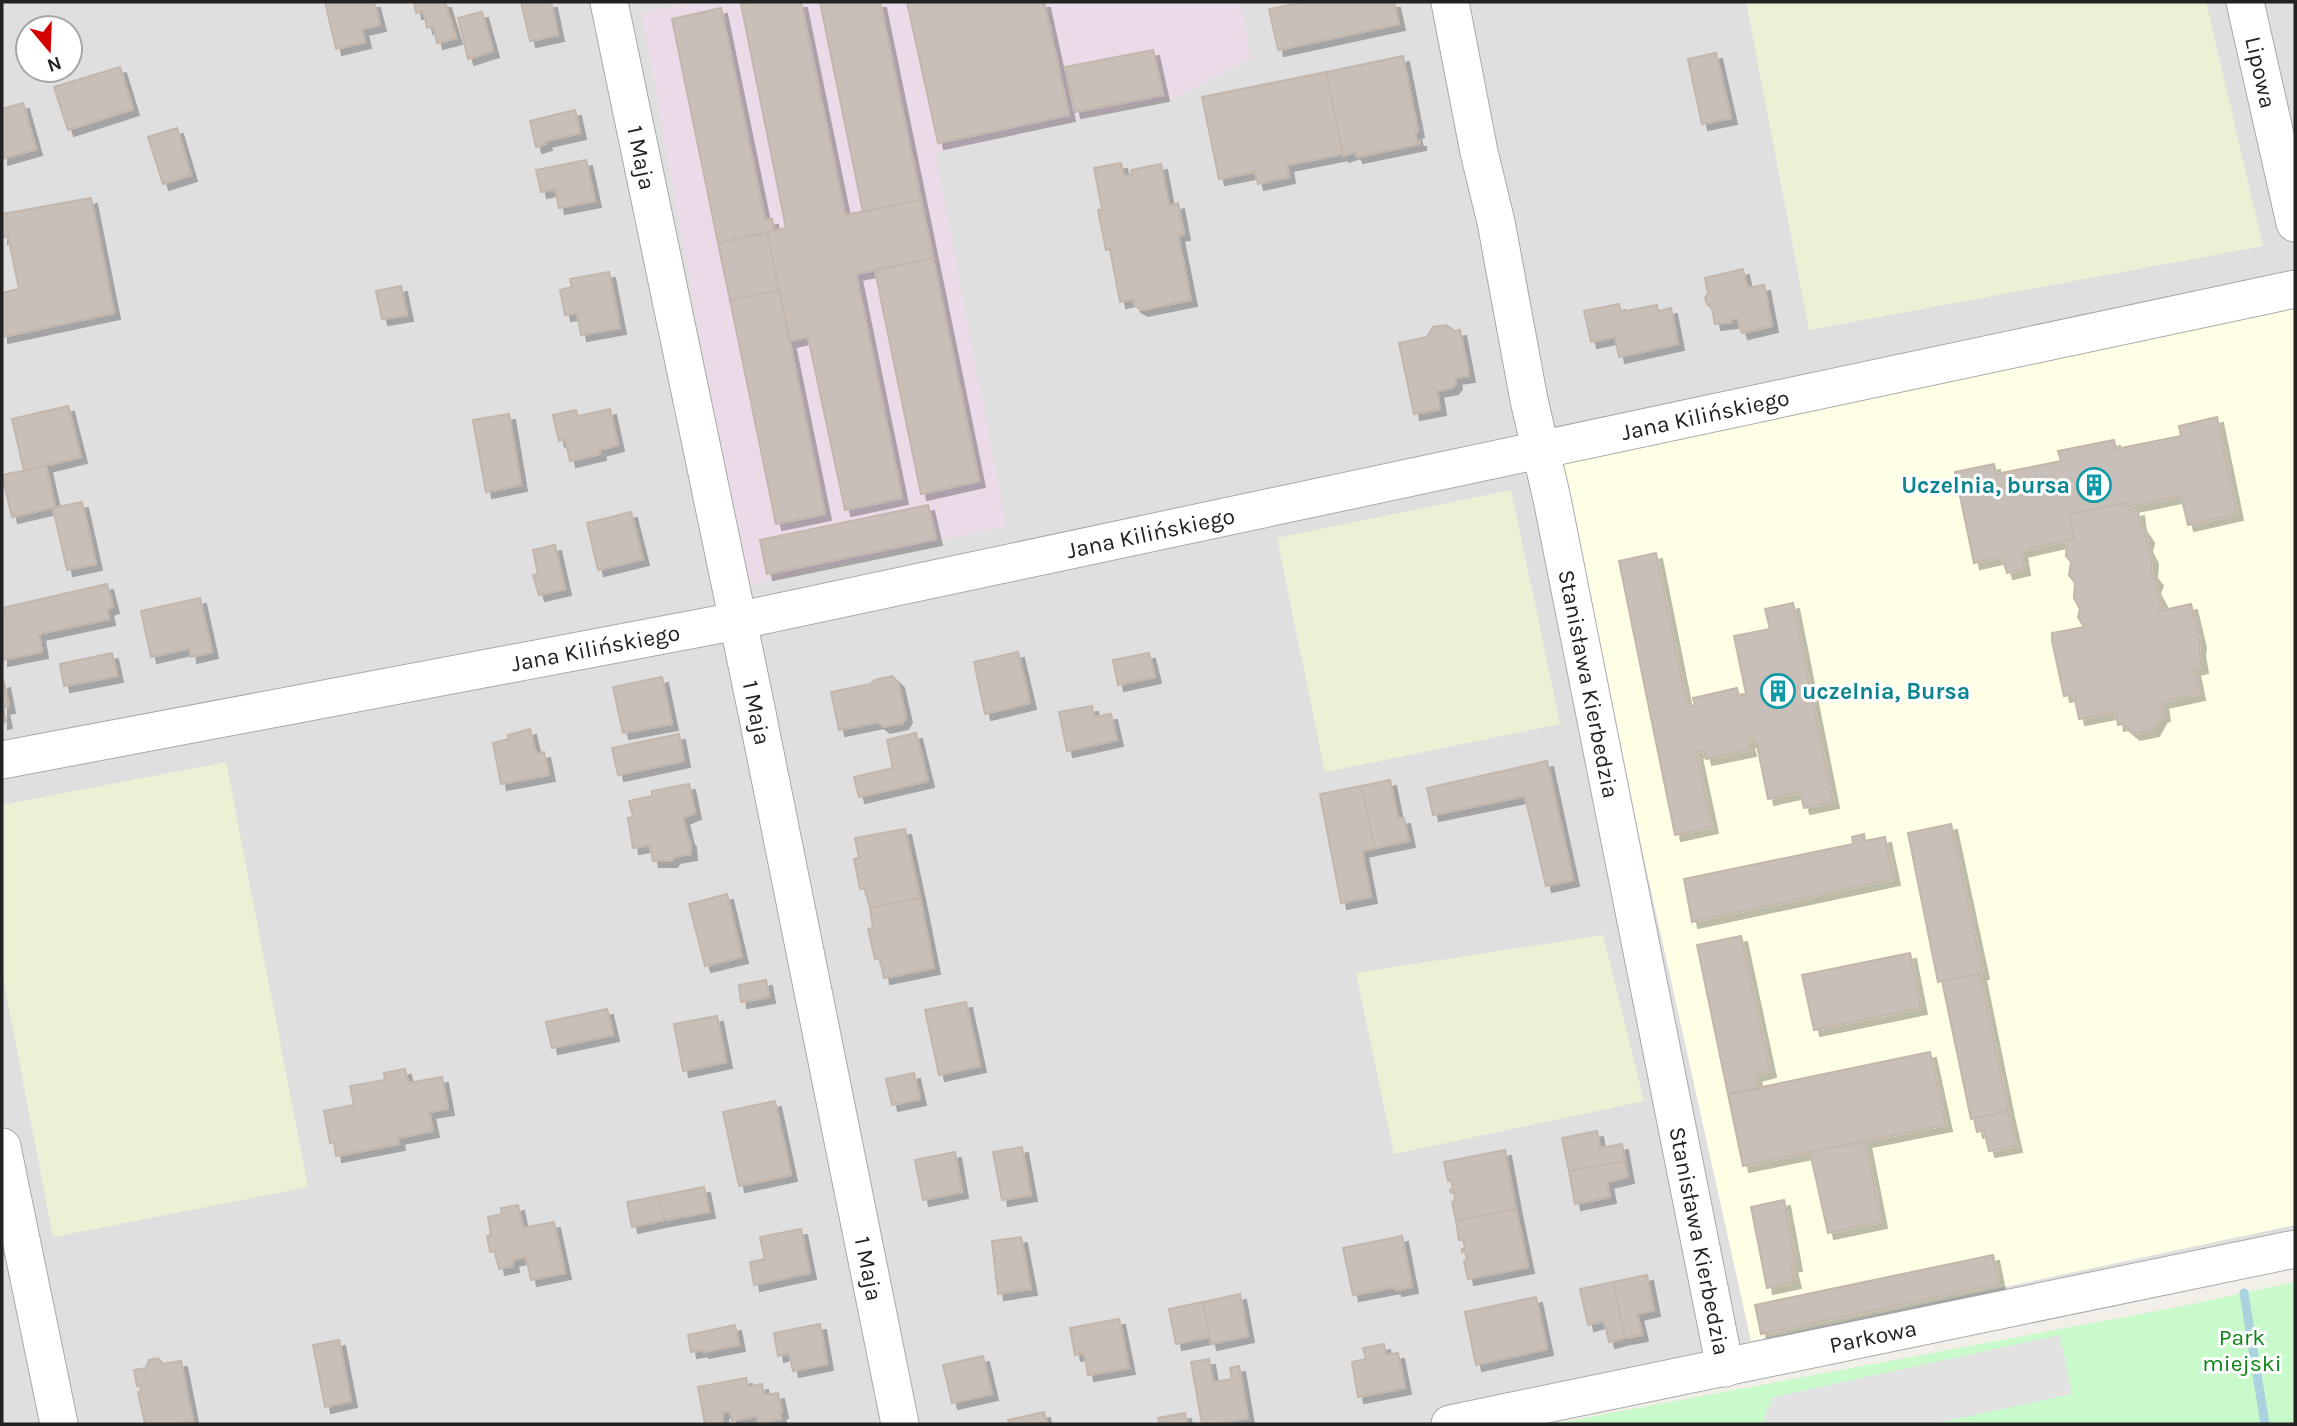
<svg xmlns="http://www.w3.org/2000/svg" width="2297" height="1426" viewBox="0 0 2297 1426" font-family="Karla,sans-serif">
<style>
.residential{fill:#e0dfdf;fill-rule:evenodd}
.industrial{fill:#ebdbe8}
.education{fill:#ffffe5}
.farmland{fill:#eef0d5}
.park{fill:#c8facc}
.parking{fill:#e2e2e2}
.lines{fill:none;stroke-linecap:round;stroke-linejoin:round}
.stream{stroke:#aad3df;stroke-width:9}
.building{fill:#c7bfb8;stroke:#c4b6ab;stroke-width:2;filter:url(#shadow)}
.street-casing{stroke:#a9a9a9;stroke-width:39}
.street{stroke:#fff;stroke-width:37}
.labels{text-anchor:middle;stroke-width:6;stroke-linejoin:round;paint-order:stroke}
.street-label{font-size:23px;fill:#222;stroke:#fff}
.culture-label{font-size:23px;font-weight:bold;fill:#0d838f;stroke:#fff;text-anchor:end}
.park-label{font-size:23px;fill:#0c8416;stroke:#fff}
</style>
<defs>
<filter id="shadow"><feDropShadow dx="6" dy="6" stdDeviation="0" flood-color="#0004"/></filter>
</defs>
<rect width="100%" height="100%" fill="#f2efe9"/>
<!-- residential -->
<path class="residential" d="M2,2H2295V1265L1531,1424H2ZM28,28H70V70H28Z"/>
<!-- industrial -->
<path class="industrial" d="M692,2H1240L1251,58L1179,96L935,153L1006,526L744,586L642,13Z"/>
<!-- education -->
<path class="education" d="M2295,298V1225L1751,1341L1555,457Z"/>
<!-- farmland -->
<path class="farmland" d="M1746,2H2206L2263,246L1809,330Z
M1511,490L1560,724L1325,772L1277,538Z
M226,762L308,1187L53,1237L2,972V805Z
M1603,935L1644,1101L1394,1154L1356,973Z"/>
<!-- park -->
<path class="park" d="M2295,1282V1424H1552L2173,1308Z"/>
<!-- parking -->
<path class="parking" d="M2060,1335L2072,1394L1933,1424H1765L1764,1416L1773,1397Z"/>
<g class="lines">
<!-- stream -->
<path class="stream" d="M2244,1293L2265,1424"/>
</g>
<!-- building -->
<path class="building" d="M325,2H374L380,25L362,29L365,42L336,49Z
M414,2H445L456,38L437,43L433,26L427,28L424,12L416,13Z
M521,2H551L558,35L530,41Z
M753,2H801L845,215L921,200L933,258L856,274L902,498L845,510L808,337L790,341L767,232L786,228L741,4Z
M820,2H880L921,200L863,212Z
M907,2H1044L1069,115L938,143Z
M1305,2H1394L1399,24L1278,50L1269,9Z
M721,8L765,220L772,219L774,231L718,243L672,19Z
M482,12L493,51L468,59L458,18Z
M1153,50L1163,95L1075,112L1065,67Z
M1716,53L1731,118L1702,124L1688,59Z
M1403,56L1418,131L1415,132L1417,142L1420,141V144L1357,157L1355,152L1343,156L1326,72Z
M120,67L133,109L68,130L54,87Z
M1326,72L1343,154L1287,165L1289,177L1258,184L1255,172L1219,179L1202,97Z
M23,103L36,149L2,159V109Z
M575,110L580,133L545,141L546,144L536,147L530,121Z
M177,128L191,175L163,184L148,137Z
M586,160L595,201L559,208L555,189L541,192L536,170Z
M1121,163L1124,176L1132,175L1131,170L1161,164L1169,206L1178,203L1184,234L1178,235L1191,300L1142,310L1135,306L1133,299L1120,302L1110,249L1106,250L1098,210L1102,209L1094,168Z
M91,198L114,313L2,337V293L19,289L8,236L2,238V214Z
M767,232L779,290L730,300L718,243Z
M933,258L979,481L921,494L875,271Z
M1743,269L1747,288L1764,285L1772,326L1742,333L1737,318L1731,319L1732,322L1715,324L1712,308L1707,304L1705,298L1708,293L1705,278Z
M609,272L620,328L581,335L577,313L565,315L560,290L572,287L570,279Z
M401,286L407,315L382,319L376,291Z
M779,290L825,514L776,524L730,300Z
M1619,304L1621,312L1657,305L1658,311L1671,308L1678,344L1619,357L1615,337L1591,342L1584,311Z
M1446,325L1455,331L1460,330L1469,376L1455,378L1456,383L1452,388L1437,391L1440,409L1414,414L1399,343L1427,337L1433,327Z
M68,406L81,457L24,471L12,419Z
M610,409L618,445L599,450L600,454L570,461L565,439L559,441L553,415L576,410L578,416Z
M509,414L521,485L486,492L473,420Z
M2217,417L2237,514L2188,525L2181,496L2127,507V503L2069,514L2074,539L2021,551L2024,569L2007,573L2002,557L1974,563L1955,472L1994,464L1996,474L2061,461L2058,451L2114,440L2116,449L2181,436L2179,426Z
M46,466L55,507L12,517L2,475Z
M82,502L96,564L67,570L53,508Z
M2127,503L2131,512L2138,510L2140,525L2148,537L2146,546L2152,558L2151,572L2157,580L2154,588L2161,601L2159,611L2191,604L2200,642L2199,650L2202,667L2194,669L2199,694L2162,702L2164,715L2161,716L2153,730L2134,734L2122,724L2118,725L2116,712L2079,719L2074,694L2064,696L2052,641V633L2084,627L2078,617L2080,609L2074,598L2075,583L2069,575L2071,562L2066,556L2067,540L2074,539L2069,514Z
M928,505L936,539L767,574L760,540Z
M631,512L643,559L598,570L587,523Z
M555,545L565,589L539,595L533,575L538,574L533,550Z
M1656,553L1687,707L1695,705L1693,698L1737,688L1739,696L1746,694L1734,636L1770,629L1765,609L1793,603L1833,802L1804,808L1800,792L1768,799L1756,740L1748,742L1750,750L1706,759L1704,751L1696,752L1712,827L1675,835L1619,561Z
M107,584L113,607L107,609L109,619L39,634L42,652L2,660V608Z
M200,598L212,652L191,657L190,648L151,657L141,611Z
M1018,652L1030,703L985,714L974,662Z
M112,653L117,676L64,686L60,664Z
M1149,653L1155,677L1118,685L1113,660Z
M892,676L898,682L906,717L902,723L884,727L878,722L839,730L831,692L870,684L875,680Z
M662,677L672,724L623,733L613,687Z
M4,682L9,707L3,708L6,722L2,723V683Z
M1092,706L1094,717L1111,714L1117,740L1067,751L1059,712Z
M530,729L536,754L544,752L549,775L501,784L493,743L509,739L508,735Z
M916,733L928,781L859,797L854,777L893,768L887,740Z
M679,734L684,761L618,775L612,748Z
M1547,761L1573,880L1546,886L1525,796L1433,815L1427,788Z
M1390,780L1398,819L1404,818L1409,841L1375,848L1361,786Z
M689,784L695,813L683,818L688,839L690,841L691,854L674,857L671,861H653L650,845L633,848L628,818L633,817L629,801L652,796V791Z
M1361,786L1375,848L1362,851L1371,897L1341,903L1320,794Z
M1951,824L1983,973L1938,982L1908,833Z
M905,829L920,898L870,908L865,889H860L854,859L859,858L855,838Z
M1864,834L1865,841L1885,837L1894,879L1692,922L1684,879L1853,844L1852,837Z
M727,894L742,957L705,966L689,904Z
M920,898L934,968L884,978L880,958L875,959L868,929L873,928L870,908Z
M1741,936L1770,1071L1755,1075L1759,1089L1728,1094L1697,945Z
M1910,953L1921,1008L1814,1030L1802,975Z
M1980,974L2008,1111L1971,1119L1942,981Z
M766,980L769,997L741,1002L739,985Z
M966,1002L980,1066L939,1075L925,1010Z
M607,1009L613,1035L552,1048L546,1022Z
M717,1016L726,1062L683,1071L674,1024Z
M1930,1052L1946,1125L1743,1166L1728,1094Z
M405,1069L408,1083L442,1077L448,1109L429,1112L433,1131L398,1138L399,1144L336,1156L334,1142L330,1143L324,1111L354,1105L350,1086L385,1080L384,1073Z
M914,1073L920,1099L892,1105L886,1079Z
M775,1101L791,1175L739,1186L723,1112Z
M2008,1111L2016,1146L1989,1151L1984,1130L1977,1132L1974,1118Z
M1597,1131L1600,1148L1622,1144L1625,1161L1569,1171L1562,1138Z
M1865,1141L1881,1222L1828,1233L1810,1152Z
M1022,1147L1031,1195L1002,1200L993,1152Z
M1505,1150L1516,1209L1456,1221L1452,1202L1455,1201L1454,1192L1451,1193L1450,1190L1453,1189L1451,1180L1448,1181L1444,1162Z
M955,1152L962,1192L923,1200L915,1160Z
M1625,1161L1628,1177L1607,1182L1610,1197L1575,1204L1569,1171Z
M704,1187L709,1212L664,1220L659,1196Z
M659,1196L664,1220L632,1227L627,1202Z
M1784,1200L1796,1265L1791,1266L1795,1282L1767,1288L1751,1207Z
M518,1205L523,1228L554,1222L565,1273L531,1280L526,1257L512,1260L513,1266L499,1269L495,1251L490,1252L487,1236L491,1235L488,1217L502,1214L501,1208Z
M1516,1209L1528,1267L1468,1279L1464,1261L1467,1260L1465,1251L1462,1252V1249L1465,1248L1463,1240H1459L1456,1221Z
M801,1229L810,1273L754,1285L750,1262L765,1259L760,1237Z
M1402,1236L1412,1287L1396,1290L1395,1287L1353,1295L1343,1248Z
M1021,1237L1031,1289L998,1294L992,1241Z
M1993,1255L1999,1284L1761,1334L1755,1305Z
M1647,1275L1654,1310L1637,1314L1642,1335L1625,1338L1613,1282Z
M1613,1282L1625,1338L1609,1342L1604,1321L1588,1325L1580,1289Z
M1240,1294L1248,1336L1211,1344L1203,1302Z
M1536,1297L1547,1349L1476,1365L1465,1312Z
M1203,1302L1210,1337L1176,1344L1169,1309Z
M1119,1319L1129,1368L1088,1375L1084,1353L1075,1355L1070,1328Z
M820,1324L827,1364L793,1371L789,1353L778,1356L774,1333Z
M735,1325L739,1345L703,1352V1350L691,1352L688,1335Z
M339,1340L351,1401L325,1407L313,1345Z
M1384,1344L1386,1355L1398,1353L1405,1388L1358,1397L1352,1362L1366,1359L1363,1348Z
M983,1356L992,1394L952,1403L943,1365Z
M158,1358L163,1364L181,1361L193,1421L177,1424H145L138,1392H141L140,1385L137,1386L134,1370L146,1368L149,1360Z
M1209,1359L1213,1382L1232,1379L1230,1368L1239,1366L1248,1418L1217,1424H1202L1191,1362Z
M746,1378L748,1387L762,1384L764,1395L778,1393L782,1412L779,1413L781,1419L758,1423L757,1416L732,1421L730,1411L722,1412L723,1424H705L698,1387Z
M1044,1412L1047,1424H1009L1008,1420Z
M1185,1413L1187,1424H1160L1158,1418Z"/>
<g class="lines">
<!-- street casing -->
<g class="street-casing">
<g id="street">
<path id="s1" d="M609,2L755,703L900,1424"/>
<path id="s2" d="M1450,2L1479,152L1496,222L1529,400L1552,499L1725,1368"/>
<path id="s3" d="M2245,2L2295,223"/>
<path id="s4" d="M2,760L737,621L2295,289"/>
<path d="M2,1147L59,1424"/>
<path id="s5" d="M1450,1424L2295,1249"/>
</g>
</g>
<!-- street -->
<use href="#street" class="street"/>
</g>
<!-- icons -->
<defs>
<g id="building-ring" transform="scale(1.75)"><circle r="9.5" fill="#fff" stroke="#0f9aa8" stroke-width="1.5"/><path d="M-4-6H4V6H1V3H-1V6H-4ZM-2.5-4.3h1.7v1.8h-1.7ZM.8-4.3h1.7v1.8H.8ZM-2.5-1h1.7V.8h-1.7ZM.8-1h1.7V.8H.8Z" fill="#0f9aa8"/></g>
</defs>
<g fill-rule="evenodd">
<use href="#building-ring" x="2094" y="485"/>
<use href="#building-ring" x="1778" y="691"/>
</g>
<g class="labels">
<!-- street labels -->
<g class="street-label">
<text dy="8" stroke="none"><textPath href="#s3" startOffset="72">Lipowa</textPath></text>
<text dy="8" stroke="none"><textPath href="#s1" startOffset="159">1 Maja</textPath></text>
<text dy="8" stroke="none"><textPath href="#s4" startOffset="1738">Jana Kilińskiego</textPath></text>
<text dy="8" stroke="none"><textPath href="#s4" startOffset="1171">Jana Kilińskiego</textPath></text>
<text dy="8" stroke="none"><textPath href="#s4" startOffset="604">Jana Kilińskiego</textPath></text>
<text dy="8" stroke="none"><textPath href="#s2" startOffset="696">Stanisława Kierbedzia</textPath></text>
<text dy="8" stroke="none"><textPath href="#s1" startOffset="726">1 Maja</textPath></text>
<text dy="8" stroke="none"><textPath href="#s2" startOffset="1264">Stanisława Kierbedzia</textPath></text>
<text dy="8" stroke="none"><textPath href="#s1" startOffset="1293">1 Maja</textPath></text>
<text dy="8" stroke="none"><textPath href="#s5" startOffset="432">Parkowa</textPath></text>
</g>
<!-- culture labels -->
<g class="culture-label">
<text x="2070" y="493">Uczelnia, bursa</text>
<text x="1802" y="699" text-anchor="start">uczelnia, Bursa</text>
</g>
<!-- park labels -->
<g class="park-label">
<text x="2242" y="1345">Park<tspan x="2242" dy="26">miejski</tspan></text>
</g>
</g>
<!-- border -->
<rect width="2297" height="1426" fill="none" stroke="#222222" stroke-width="7"/>
<!-- north arrow -->
<g transform="translate(49 49) rotate(161)"><circle r="33" fill="#ffffff" stroke="#a7a7a7" stroke-width="2"/>
<path d="M0-5L12 26L0 18L-12 26Z" fill="#d40000"/>
<text y="-10" font-size="19" font-weight="bold" text-anchor="middle" fill="#222222">N</text>
</g>
</svg>
